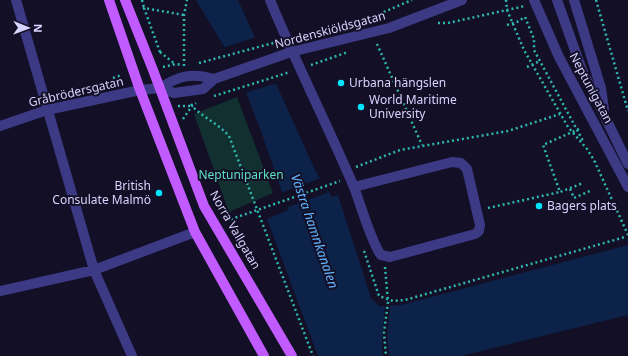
<svg xmlns="http://www.w3.org/2000/svg" width="628" height="356" viewBox="0 0 628 356" font-family="'Noto Sans',sans-serif">
<style>
.green{fill:#12302f}
.water{fill:#0c2248}
.pier{fill:#130f26}
.lines{fill:none;stroke-linecap:round;stroke-linejoin:round}
.path{stroke:#2fb8b0;stroke-width:2.5;stroke-dasharray:2 3;stroke-linecap:butt}
.minor{stroke:#3d3a85;stroke-width:10}
.major{stroke:#c25bff;stroke-width:10}
.poi-dot{fill:#00e5ff;stroke:#130f26;stroke-width:1.5}
.labels{text-anchor:middle;stroke-width:4;stroke-linejoin:round;paint-order:stroke}
.street-label{font-size:12px;fill:#d9d4ff;stroke:#130f26}
.poi-label{font-size:12px;fill:#d9d4ff;stroke:#130f26;text-anchor:start}
.park-label{font-size:12px;fill:#5fe0c0;stroke:#130f26}
.water-label{font-size:13px;font-style:italic;fill:#62b6ff;stroke:#130f26}
</style>
<rect width="100%" height="100%" fill="#130f26"/>
<!-- green -->
<path class="green" d="M237,97L273,193L229,212L194,114Z"/>
<!-- water -->
<path class="water" d="M196,0H238L316,172L332,197L338,195L371,298L379,306L401,305L628,245V315L461,356H318L267,219L288,210L263,137L237,68Z"/>
<!-- pier -->
<path class="pier" d="M257,37L278,83L244,93L235,69L222,48Z
M321,178L326,184L327,193L285,208L281,193Z
M385,304H390L387,336L389,356H383L382,343Z"/>
<g class="lines">
<!-- path -->
<path class="path" d="M142,0L144,8
M506,0L507,10L524,50L568,127L587,149L594,160L628,235
M596,0L628,111
M438,23H448L525,6
M507,25L517,22L525,17L534,39V50L583,141
M297,36L340,26L379,14L412,0
M377,44L422,145
M160,52L144,8L184,15
M160,52L175,64
M199,63L277,42
M311,65L348,52
M184,66V15L187,0
M163,67L176,64L182,65
M527,67L540,61
M113,78L122,75
M214,96L290,72
M191,104C198,115 218,123 229,136L313,356
M178,106H191
M183,119L192,106L196,103
M579,129L543,145L560,192L583,183
M356,167L400,150L508,131L560,114
M570,189L574,198L592,190
M488,208L560,192
M226,221L340,181
M364,251L379,296L393,301L405,300L625,237
M385,267L388,302L384,333L386,356"/>
<!-- minor -->
<path class="minor" d="M16,0L94,270L132,356
M270,0C296,63 327,124 354,187C360,203 372,244 381,255L390,257L475,234L479,231L480,225L467,169L461,163L452,162L354,187
M534,0L559,57L628,187
M557,0L582,70L628,164
M574,0L601,88L604,110
M160,88C180,75 192,73 214,79
M0,126L47,110L140,90L160,88L174,93L203,89L214,79L291,52L389,28L462,0
M0,291L94,270L195,232"/>
<!-- major -->
<path class="major" d="M109,0L140,90L195,232L264,356
M125,0L153,70L204,206L292,356"/>
</g>
<!-- markers -->
<g class="poi-dot">
<circle cx="341" cy="83" r="4"/>
<circle cx="361" cy="107" r="4"/>
<circle cx="159" cy="193" r="4"/>
<circle cx="539" cy="206" r="4"/>
</g>
<g class="labels">
<!-- street labels -->
<g class="street-label">
<text transform="translate(330 30) rotate(-15)" y="4">Nordenskiöldsgatan</text>
<text transform="translate(591 88) rotate(62)" y="4">Neptunigatan</text>
<text transform="translate(76 92) rotate(-13)" y="4">Gråbrödersgatan</text>
<text transform="translate(235 230) rotate(60)" y="4">Norra Vallgatan</text>
</g>
<!-- poi labels -->
<g class="poi-label">
<text x="349" y="87">Urbana hängslen</text>
<text x="369" y="104">World Maritime<tspan x="369" dy="14">University</tspan></text>
<text x="151" y="190" text-anchor="end">British<tspan x="151" dy="14">Consulate Malmö</tspan></text>
<text x="547" y="210">Bagers plats</text>
</g>
<!-- park labels -->
<g class="park-label">
<text x="241" y="179">Neptuniparken</text>
</g>
<!-- water labels -->
<g class="water-label">
<text transform="translate(315 231) rotate(71)" y="5">Västra hamnkanalen</text>
</g>
</g>
<!-- north arrow -->
<g transform="translate(28 28) rotate(91)" stroke="#130f26" stroke-width="3" paint-order="stroke">
<path d="M0-3L7 15L0 10L-7 15Z" fill="#d9d4ff"/>
<text y="-6" font-size="11" font-weight="bold" text-anchor="middle" fill="#d9d4ff">N</text>
</g>
</svg>
